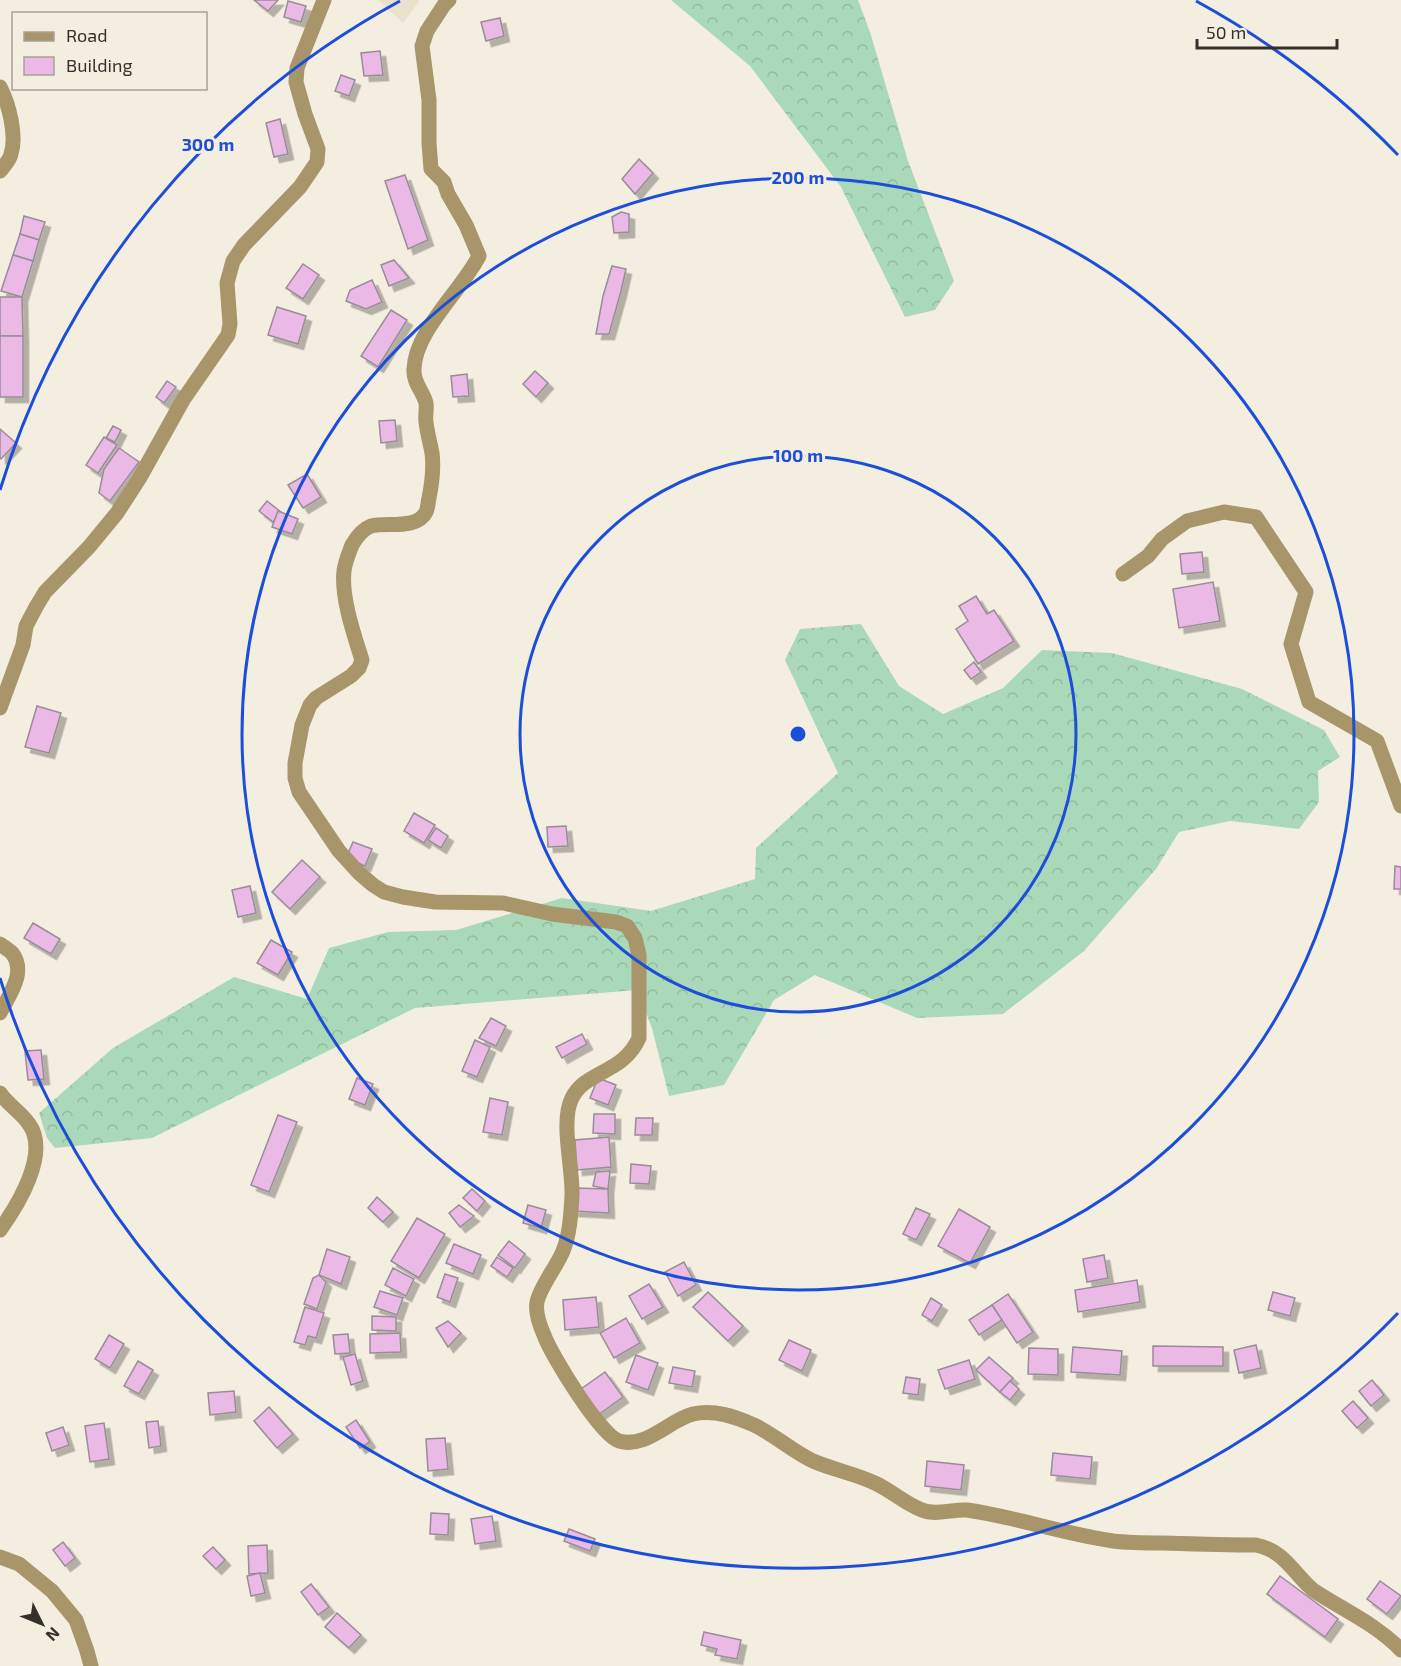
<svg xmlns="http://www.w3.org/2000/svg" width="1401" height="1666" font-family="'Exo 2',sans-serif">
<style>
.built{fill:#eae1cd}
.forest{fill:url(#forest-crowns)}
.building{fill:#eab9e5;stroke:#988d97;stroke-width:1.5;filter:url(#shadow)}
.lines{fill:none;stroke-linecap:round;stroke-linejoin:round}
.street{stroke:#a8956a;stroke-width:15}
.ring{fill:none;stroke:#1d4ed8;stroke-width:3}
.centre{fill:#1d4ed8;stroke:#f4eee1;stroke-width:3}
.ring-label{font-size:18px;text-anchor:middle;font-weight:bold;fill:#1d4ed8;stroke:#f4eee1;stroke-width:6;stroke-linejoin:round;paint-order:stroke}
</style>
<defs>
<pattern id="forest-crowns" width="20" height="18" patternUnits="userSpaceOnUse" patternTransform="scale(1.5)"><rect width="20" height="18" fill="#aad9b9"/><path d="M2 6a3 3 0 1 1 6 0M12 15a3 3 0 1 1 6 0" fill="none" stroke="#93bb9f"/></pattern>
<filter id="shadow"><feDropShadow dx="5.5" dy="5.5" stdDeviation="0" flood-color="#0004"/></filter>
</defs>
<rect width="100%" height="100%" fill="#f4eee1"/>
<polygon class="built" points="378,0 420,0 403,23"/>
<g class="forest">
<polygon points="671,0 858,0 870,32 908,161 954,281 935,310 905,317 841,187 750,66"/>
<polygon points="861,624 899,686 943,714 1003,688 1042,650 1112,653 1242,689 1324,730 1340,757 1318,771 1319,802 1299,829 1230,821 1179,832 1156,869 1084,951 1003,1014 917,1018 815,975 774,1000 724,1085 669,1096 652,1028 637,990 415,1008 152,1138 55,1148 47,1138 39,1113 113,1048 234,977 307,999 329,948 388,932 456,930 562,898 651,911 755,879 756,848 838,773 785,660 800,629"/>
</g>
<g class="building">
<polygon points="254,0 278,0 268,11"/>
<polygon points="288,1 306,6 301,22 284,17"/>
<polygon points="500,18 504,36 486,41 481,22"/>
<polygon points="380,51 383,75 364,76 361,53"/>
<polygon points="341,75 355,80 349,96 335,91"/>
<polygon points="280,119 288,154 274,157 266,123"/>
<polygon points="639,159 653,173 635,194 622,179"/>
<polygon points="405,175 428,240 408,249 385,181"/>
<polygon points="621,212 629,214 629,232 614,233 612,217"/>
<polygon points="24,216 45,222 39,240 20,234"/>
<polygon points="20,234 39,240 33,261 13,255"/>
<polygon points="13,255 33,261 22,297 1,291"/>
<polygon points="394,260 409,278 389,286 381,265"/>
<polygon points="303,264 319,275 303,299 286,288"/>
<polygon points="612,266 626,269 621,291 609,334 596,334 603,296"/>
<polygon points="372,280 382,302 366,309 346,301 350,290"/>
<polygon points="0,297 22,297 23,336 0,336"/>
<polygon points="277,307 306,316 298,344 268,335"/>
<polygon points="391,310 407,320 378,367 361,356"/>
<rect x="0" y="336" width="23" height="61"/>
<polygon points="535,371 548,383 536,397 523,384"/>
<polygon points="467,374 469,396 453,397 451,376"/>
<polygon points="167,381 176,387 164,403 156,397"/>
<polygon points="395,420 397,441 381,443 379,421"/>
<polygon points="113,426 121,430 115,442 106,438"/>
<polygon points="0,429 16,443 1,459 0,458"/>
<polygon points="104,437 117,445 98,473 86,465"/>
<polygon points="119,448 139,462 110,501 99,493 104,469"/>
<polygon points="307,474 321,497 303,508 288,485"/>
<polygon points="267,501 281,512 273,522 259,511"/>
<polygon points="278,511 298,519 292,534 272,527"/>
<polygon points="1202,552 1204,572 1182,574 1180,554"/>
<polygon points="1213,582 1220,621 1179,628 1173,589"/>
<polygon points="976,596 987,614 994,610 1014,641 978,664 956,629 968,621 959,606"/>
<polygon points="974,662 981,672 971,679 964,670"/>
<polygon points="37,706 61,713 49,753 25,747"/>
<polygon points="414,813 435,825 424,843 404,831"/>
<polygon points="566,826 568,846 548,847 547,827"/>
<polygon points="436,828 448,836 441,848 428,840"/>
<polygon points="353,842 372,849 365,866 346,858"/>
<polygon points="302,860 320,877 290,909 272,892"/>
<polygon points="1395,866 1401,867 1401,889 1394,889"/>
<polygon points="250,886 256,913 238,917 232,890"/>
<polygon points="33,923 60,939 51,954 24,938"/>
<polygon points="271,940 292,952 278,975 257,963"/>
<polygon points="491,1018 506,1026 496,1046 479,1038"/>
<polygon points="582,1034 587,1044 562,1058 556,1047"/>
<polygon points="475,1040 490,1047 477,1077 462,1071"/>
<polygon points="41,1050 44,1079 28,1080 25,1051"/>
<polygon points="357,1078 373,1084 365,1105 349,1099"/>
<polygon points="598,1078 616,1085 608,1105 590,1098"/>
<polygon points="490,1098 508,1102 502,1135 483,1132"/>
<polygon points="594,1114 615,1114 615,1134 593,1133"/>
<polygon points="278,1115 297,1122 269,1192 251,1185"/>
<polygon points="636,1118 653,1118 652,1135 635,1135"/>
<polygon points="609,1137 611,1167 577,1170 575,1140"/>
<polygon points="631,1164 651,1166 649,1184 630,1183"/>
<polygon points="610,1171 608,1189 593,1186 596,1172"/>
<polygon points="575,1188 608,1189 609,1213 573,1211"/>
<polygon points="472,1189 485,1201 477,1211 463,1198"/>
<polygon points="377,1197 393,1212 383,1222 368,1208"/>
<polygon points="459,1205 474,1216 460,1227 449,1213"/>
<polygon points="528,1205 546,1210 541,1228 523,1223"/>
<polygon points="916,1208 930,1214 916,1240 903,1234"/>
<polygon points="959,1209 990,1227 970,1263 938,1246"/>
<polygon points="417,1218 445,1234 419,1278 391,1261"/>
<polygon points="509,1241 525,1254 515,1268 498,1255"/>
<polygon points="454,1244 481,1255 473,1274 446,1263"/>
<polygon points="327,1249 350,1257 341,1284 319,1275"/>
<polygon points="1104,1255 1108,1278 1087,1282 1083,1259"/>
<polygon points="497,1257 513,1268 507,1277 491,1266"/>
<polygon points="684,1262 696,1285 678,1296 665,1272"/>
<polygon points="393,1268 414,1279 406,1296 385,1285"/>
<polygon points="445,1274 458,1278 450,1302 437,1297"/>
<polygon points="319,1275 326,1282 317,1309 304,1304 313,1278"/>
<polygon points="1137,1280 1140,1302 1078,1312 1075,1290"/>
<polygon points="649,1284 663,1307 642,1319 629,1296"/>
<polygon points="380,1291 403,1298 397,1315 374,1307"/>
<polygon points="708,1292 743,1326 728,1341 693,1307"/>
<polygon points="1273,1292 1295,1298 1290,1316 1268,1310"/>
<polygon points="1008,1294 1033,1332 1017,1343 992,1305"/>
<polygon points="596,1297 599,1327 565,1330 563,1300"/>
<polygon points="931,1298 942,1305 932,1321 922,1315"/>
<polygon points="992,1305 1002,1320 979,1335 969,1320"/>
<polygon points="305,1307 324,1313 316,1338 308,1336 305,1345 294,1342"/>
<polygon points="372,1316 396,1317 396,1331 372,1330"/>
<polygon points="626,1318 640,1343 614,1358 600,1333"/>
<polygon points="448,1321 461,1333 448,1347 436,1328"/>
<polygon points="400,1333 401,1352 370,1353 370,1334"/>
<polygon points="348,1334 350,1353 335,1354 333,1335"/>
<polygon points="109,1335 124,1344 110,1368 95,1359"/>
<polygon points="789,1340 811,1350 802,1371 779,1360"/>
<polygon points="1256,1345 1261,1368 1239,1373 1234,1350"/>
<polygon points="1153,1346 1223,1347 1223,1366 1153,1366"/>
<polygon points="1073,1347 1122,1351 1120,1375 1071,1372"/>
<polygon points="1029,1348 1058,1349 1058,1375 1028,1374"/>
<polygon points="355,1354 363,1381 351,1385 343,1357"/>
<polygon points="636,1355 658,1363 648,1390 626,1382"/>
<polygon points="989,1357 1013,1378 1000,1392 976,1370"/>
<polygon points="969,1360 975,1379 945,1389 938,1370"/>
<polygon points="138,1361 153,1370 139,1394 124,1386"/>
<polygon points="673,1367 695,1371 692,1387 669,1383"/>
<polygon points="605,1372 623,1397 598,1415 581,1389"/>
<polygon points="906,1377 920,1379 918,1395 903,1393"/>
<polygon points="1372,1380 1384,1395 1371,1406 1359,1391"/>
<polygon points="1010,1381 1019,1389 1010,1400 1000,1392"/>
<polygon points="234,1391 236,1412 210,1415 208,1393"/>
<polygon points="1353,1401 1368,1418 1357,1428 1342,1411"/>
<polygon points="269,1407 293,1434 277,1448 254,1421"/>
<polygon points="356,1420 370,1442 360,1448 346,1427"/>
<polygon points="158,1421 161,1446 149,1448 146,1422"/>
<polygon points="104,1423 109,1459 90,1462 85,1426"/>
<polygon points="63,1427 69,1445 52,1451 46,1433"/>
<polygon points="445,1438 448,1469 428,1471 426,1439"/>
<polygon points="1053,1453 1092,1457 1090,1479 1051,1475"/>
<polygon points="927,1461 964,1465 961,1490 925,1486"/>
<polygon points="431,1513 449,1514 448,1535 430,1534"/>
<polygon points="492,1516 496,1541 475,1544 471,1519"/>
<polygon points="569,1529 595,1539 590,1551 564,1541"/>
<polygon points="63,1542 75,1558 65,1566 53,1550"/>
<polygon points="267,1545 268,1573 249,1574 248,1546"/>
<polygon points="213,1547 225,1560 216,1569 203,1556"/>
<polygon points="260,1573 265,1593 251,1596 247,1576"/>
<polygon points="1280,1576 1338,1619 1325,1637 1267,1594"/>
<polygon points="1380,1581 1401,1596 1387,1614 1367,1599"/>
<polygon points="311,1584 329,1607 318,1615 301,1592"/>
<polygon points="337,1613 361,1635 349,1648 325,1627"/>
<polygon points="704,1632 741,1640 737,1659 715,1655 717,1649 701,1645"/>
</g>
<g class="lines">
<g class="street">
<path d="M449 0 444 5 427 31 422 46 429 100V143L431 169 444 182 448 194 466 225 479 256C461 291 415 331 414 369 413 383 423 391 426 403 427 409 425 416 426 422 427 432 430 442 432 453 434 468 432 483 429 498 428 502 428 508 426 512 417 530 387 522 371 526 363 529 356 538 352 545 349 553 345 562 344 571 341 597 354 635 362 660L359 668 351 676 316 698 310 705 302 725 295 763V778L299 792 339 851 359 873 373 885 384 892 403 897 435 902 503 903 552 914 616 922 627 926 635 938 639 955V1038C623 1074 586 1070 572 1098 560 1121 573 1168 572 1195 571 1213 570 1234 563 1251 557 1266 540 1287 537 1302 535 1313 540 1326 544 1335 551 1355 601 1436 619 1441 646 1449 669 1420 693 1414 714 1409 736 1417 754 1425 775 1435 792 1451 813 1461 834 1470 857 1474 877 1484 893 1492 906 1504 922 1510 936 1516 952 1509 967 1510 1016 1517 1064 1534 1113 1541 1130 1543 1147 1543 1164 1543 1195 1544 1226 1545 1256 1545 1285 1551 1293 1573 1313 1590 1343 1610 1376 1624 1401 1650"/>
<path d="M0 87C9 104 17 136 11 154 10 160 4 166 0 171"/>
<polyline points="1123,574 1148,556 1162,539 1187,521 1224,512 1256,517 1306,592 1291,644 1309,702 1377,741 1401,806"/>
<polyline points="0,708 23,645 26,626 36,607 45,592 89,547 117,513 139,479 183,400 228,335 230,324 227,283 233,261 244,245 300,187 317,162 318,149 305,114 296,82 297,68 324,0"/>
<path d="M0 944C4 947 9 950 12 953 27 972 9 995 0 1013"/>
<path d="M0 1093C8 1105 21 1112 29 1124 50 1153 18 1205 0 1230"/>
<polyline points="0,1557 19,1564 52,1591 76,1620 87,1651 91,1666"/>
</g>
</g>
<g class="ring">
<circle cx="798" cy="734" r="278"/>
<circle cx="798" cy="734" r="556"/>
<path d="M1398 1313A834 834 0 0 1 0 978M0 490A834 834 0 0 1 400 1M1196 1A834 834 0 0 1 1398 155"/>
</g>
<circle cx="798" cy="734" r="9" class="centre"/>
<g class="ring-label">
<text x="208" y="151">300 m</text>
<text x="798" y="184">200 m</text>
<text x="798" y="462">100 m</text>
</g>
<rect x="12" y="12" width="195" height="78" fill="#f4eee1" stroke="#a7a299" stroke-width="1.5"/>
<rect x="24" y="32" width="30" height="9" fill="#a8956a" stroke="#a7a299" stroke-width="1.5"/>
<text x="66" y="42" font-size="18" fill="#34312c">Road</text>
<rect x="24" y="57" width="30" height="18" fill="#eab9e5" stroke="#a7a299" stroke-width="1.5"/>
<text x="66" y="72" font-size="18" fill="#34312c">Building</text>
<g transform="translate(42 1624) rotate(133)" stroke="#f4eee1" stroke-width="4.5" paint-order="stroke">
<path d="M0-4.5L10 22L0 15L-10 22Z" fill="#34312c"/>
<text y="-9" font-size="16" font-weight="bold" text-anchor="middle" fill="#34312c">N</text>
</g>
<path d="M1197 39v9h140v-9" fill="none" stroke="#34312c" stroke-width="3"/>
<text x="1206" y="39" font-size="18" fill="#34312c" stroke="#f4eee1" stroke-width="4.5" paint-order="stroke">50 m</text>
</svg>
